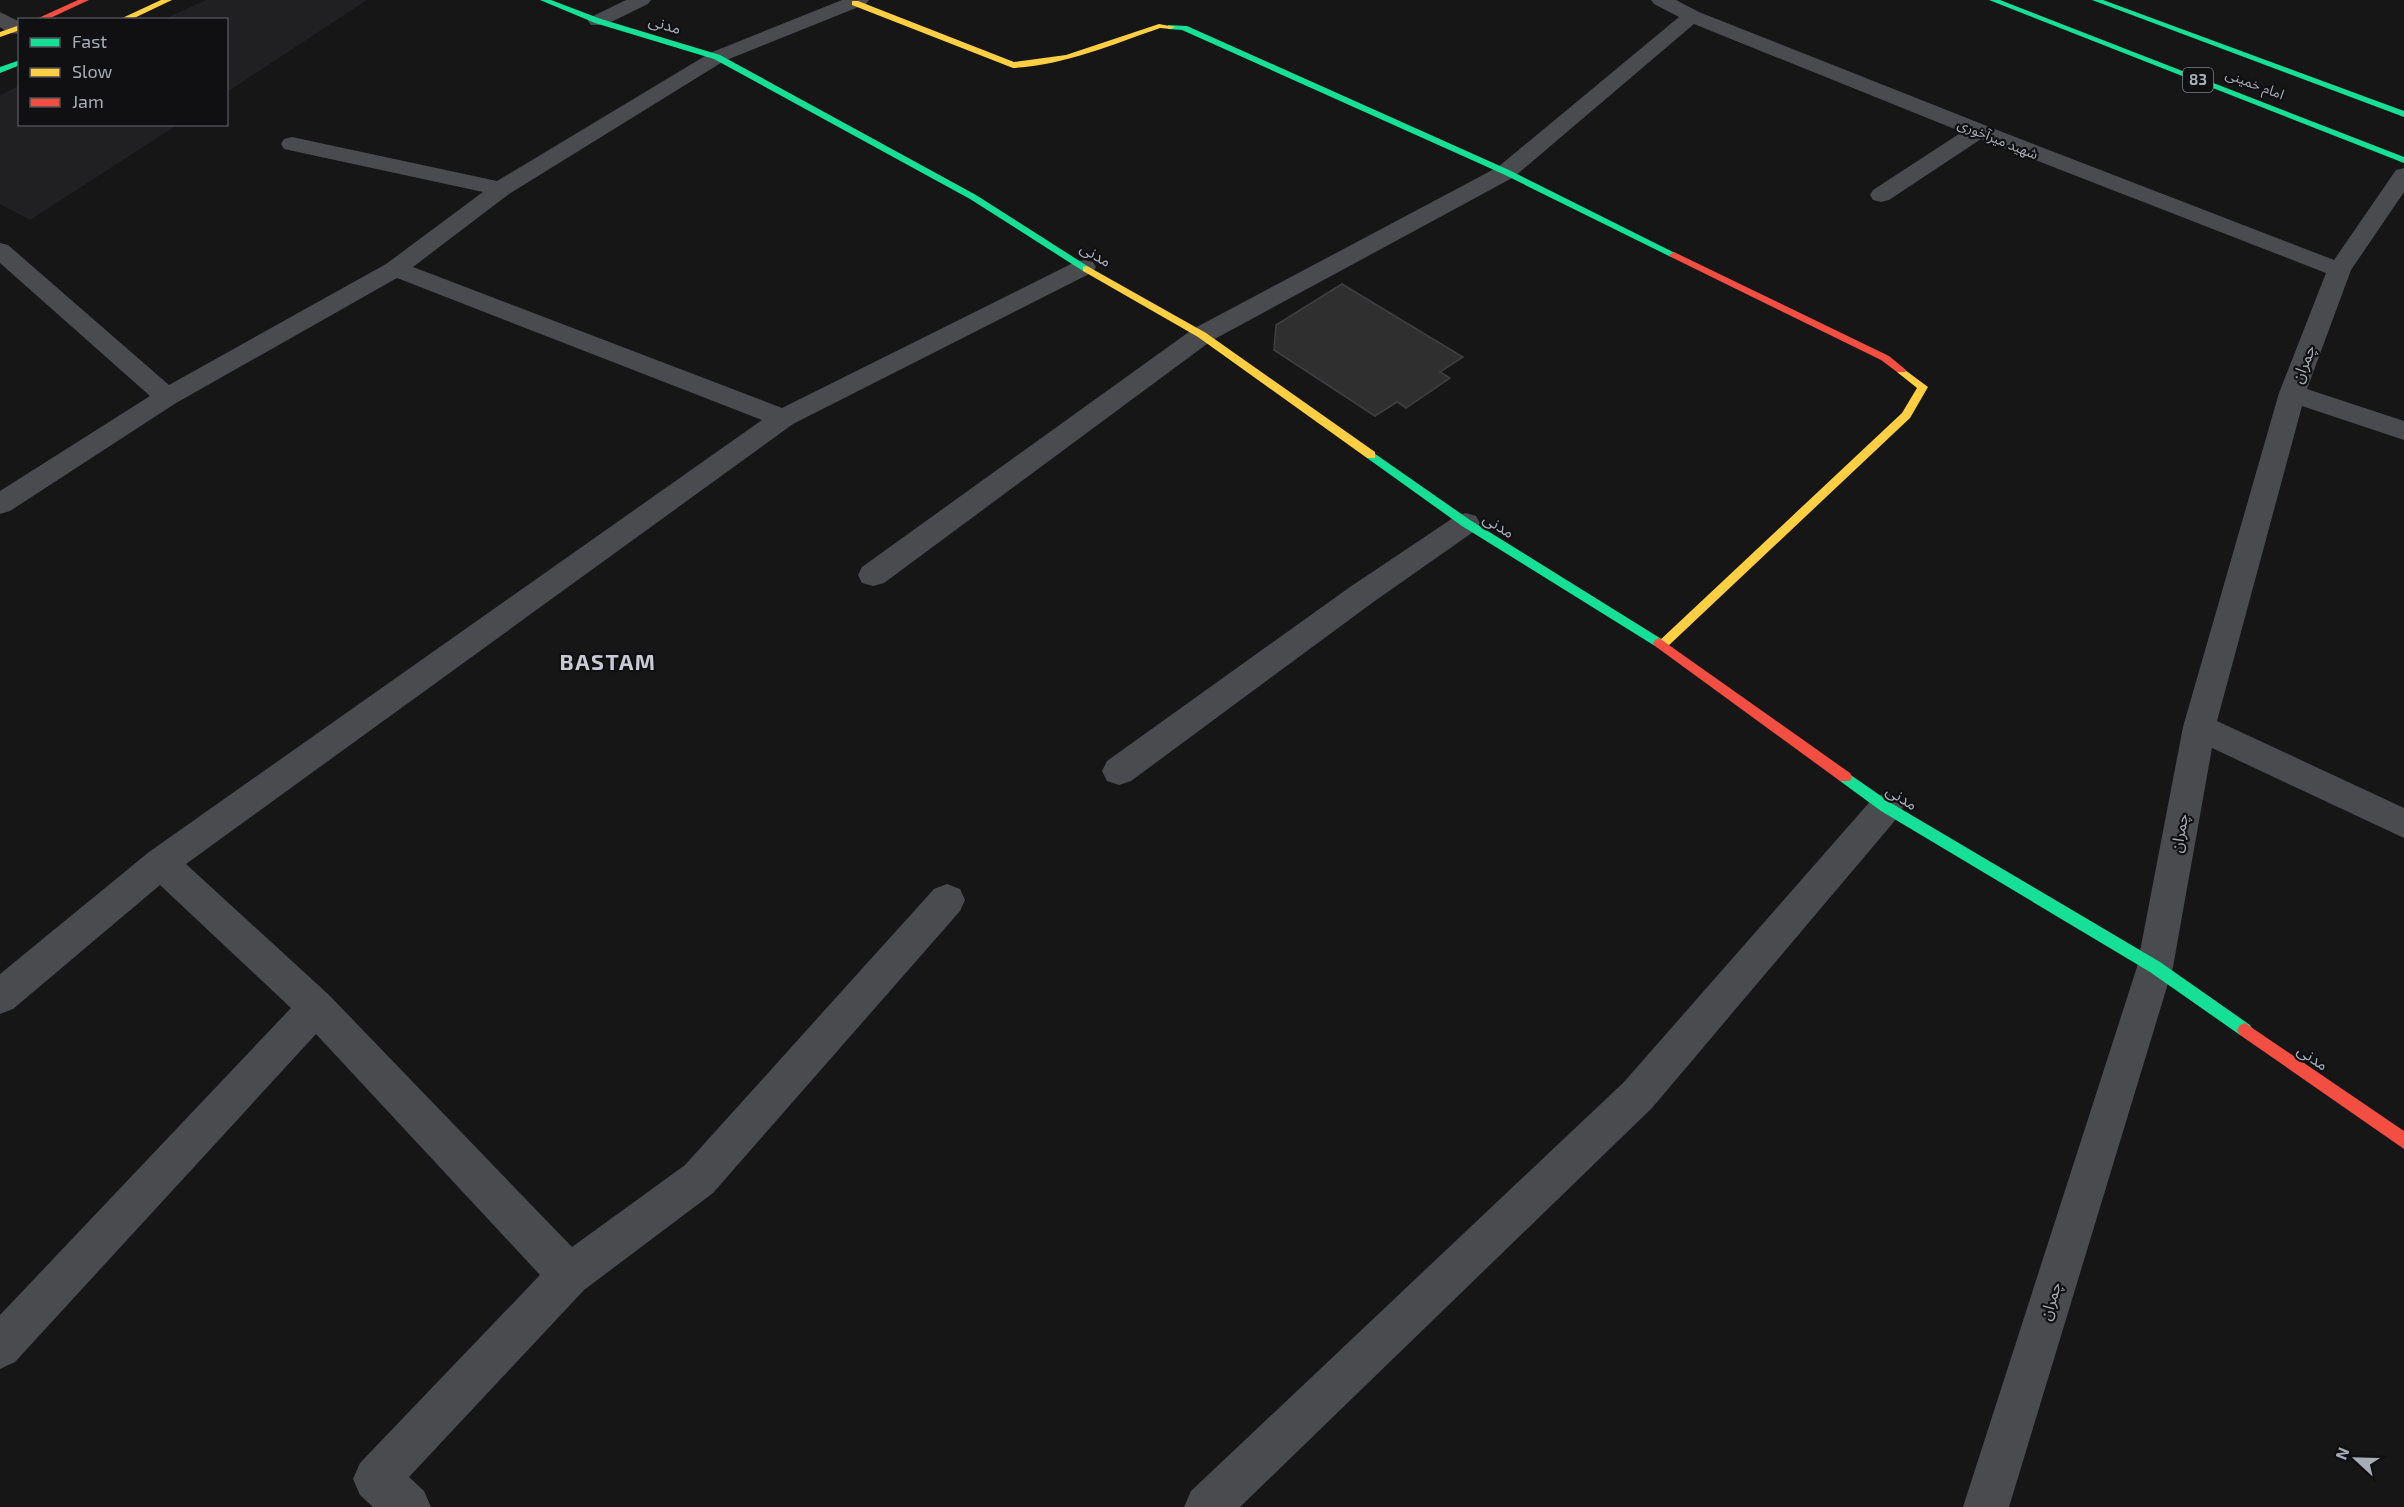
<svg xmlns="http://www.w3.org/2000/svg" width="2404" height="1507" font-family="'Exo 2','Noto Sans Arabic',sans-serif">
<style>
.built{fill:#202022}
.building{fill:#2f2f30;stroke:#3e3f42;stroke-width:1.5}
.lines{fill:none;stroke-linecap:round;stroke-linejoin:round}
.street{fill:#4a4b4f;fill-rule:evenodd}
.fast{fill:#16e098;fill-rule:evenodd}
.slow{fill:#ffcf43;fill-rule:evenodd}
.jam{fill:#f24e42;fill-rule:evenodd}
.labels{text-anchor:middle;stroke-width:4.5;stroke-linejoin:round;paint-order:stroke}
.far-street-label{font-size:14px;fill:#a7adb7;stroke:#101012}
.shield{fill:#101012;stroke:#7a7e86;stroke-width:1.5}
.shield-label{font-size:15px;font-weight:bold;fill:#a7adb7}
.street-label{font-size:16px;fill:#a7adb7;stroke:#101012}
.district-label{font-size:22px;font-weight:bold;letter-spacing:1.5px;fill:#c8cbd3;stroke:#101012}
</style>
<rect width="100%" height="100%" fill="#161616"/>
<g class="built">
<polygon points="206,0 367,0 227,92 226,20 164,19"/>
<polygon points="19,86 20,124 177,125 30,220 0,204 0,95"/>
</g>
<polygon class="building" points="1342,284 1463,357 1440,372 1450,378 1406,408 1397,402 1375,416 1274,350 1276,325"/>
<g class="lines">
<g class="street">
<polygon points="626,0 651,0 648,4 605,25 591,25 588,21 591,17"/>
<polygon points="842,0 869,0 866,4 724,61 509,194 413,267 782,408 1075,262 1084,260 1093,262 1096,267 1093,272 793,424 186,864 329,995 572,1247 685,1165 934,889 947,884 960,889 965,900 960,911 713,1193 584,1290 409,1477 424,1491 431,1507 373,1507 360,1495 353,1479 360,1463 540,1275 316,1034 15,1362 0,1369 0,1315 291,1008 160,885 13,1009 0,1014 0,974 149,852 762,420 397,278 176,403 10,511 0,514 0,491 150,396 0,263 0,243 8,245 169,385 386,264 483,192 284,149 281,144 284,139 292,137 497,181 710,53"/>
<polygon points="1651,0 1676,0 1699,12 1987,126 2334,260 2396,170 2404,168 2404,192 2351,270 2307,389 2404,421 2404,440 2302,406 2217,721 2404,808 2404,838 2212,748 2173,967 2009,1507 1963,1507 2137,967 2183,727 2279,393 2326,273 1981,139 1889,200 1881,202 1873,200 1870,195 1873,190 1962,132 1694,24 1514,177 1211,341 884,583 873,586 862,583 858,575 862,567 1193,329 1498,167 1679,17 1654,4"/>
<polygon points="0,12 20,22 20,34 9,33 0,27"/>
<polygon points="1466,513 1476,516 1480,523 1476,530 1372,603 1131,781 1119,785 1107,781 1102,771 1107,761 1350,587 1456,516"/>
<polygon points="1886,793 1898,797 1903,807 1898,817 1652,1108 1240,1507 1184,1507 1191,1491 1624,1082 1874,797"/>
</g>
<g class="fast">
<polygon points="540,0 551,0 601,19 720,55 976,195 1092,269 1087,272 1083,271 970,199 714,59 595,23"/>
<polygon points="1989,0 2000,0 2404,157 2404,163"/>
<polygon points="2092,0 2103,0 2404,111 2404,117"/>
<polygon points="1168,25 1187,26 1509,170 1679,255 1671,257 1503,174 1182,30 1168,29"/>
<polygon points="20,60 20,65 0,73 0,67"/>
<polygon points="1371,451 1470,520 1663,640 1665,643 1663,646 1655,646 1462,526 1367,458 1367,452"/>
<polygon points="1845,771 1891,803 2160,962 2250,1025 2253,1030 2250,1035 2245,1037 2240,1035 2150,972 1881,811 1840,781 1838,777 1840,773"/>
</g>
<g class="slow">
<polygon points="161,0 172,0 130,20 118,20"/>
<path d="M852 1H858L1014 62 1066 55 1159 24 1175 27 1171 29 1160 28C1111 45 1065 65 1013 68L852 5Z"/>
<polygon points="20,25 20,30 0,37 0,32"/>
<polygon points="1087,266 1206,333 1375,452 1375,458 1367,458 1198,337 1083,271 1083,267"/>
<polygon points="1901,367 1928,387 1910,418 1666,648 1658,648 1656,645 1658,642 1902,413 1917,388 1897,372 1897,368"/>
</g>
<g class="jam">
<polygon points="78,0 89,0 46,20 34,20"/>
<polygon points="1674,252 1889,356 1906,370 1905,372 1897,372 1881,360 1671,257 1669,255"/>
<polygon points="1659,638 1850,773 1852,777 1850,781 1840,781 1655,646 1653,643 1655,640"/>
<polygon points="2245,1023 2404,1131 2404,1149 2240,1035 2237,1030 2240,1025"/>
</g>
</g>
<g class="labels">
<g class="far-street-label">
<text transform="translate(2255 84) rotate(21)" y="5">امام خمینی</text>
<text transform="translate(1998 139) rotate(22)" y="5">شهید میرآخوری</text>
</g>
<rect class="shield" x="2183" y="68" width="30" height="24" rx="4.5"/>
<g class="shield-label">
<text x="2198" y="85">83</text>
</g>
<g class="street-label">
<text transform="translate(665 24) rotate(17)" y="6">مدنی</text>
<text transform="translate(1096 254) rotate(31)" y="6">مدنی</text>
<text transform="translate(2303 364) rotate(-69)" y="6">چمران</text>
<text transform="translate(1499 525) rotate(32)" y="6">مدنی</text>
<text transform="translate(1902 797) rotate(32)" y="6">مدنی</text>
<text transform="translate(2179 833) rotate(-80)" y="6">چمران</text>
<text transform="translate(2313 1057) rotate(35)" y="6">مدنی</text>
<text transform="translate(2050 1301) rotate(-73)" y="6">چمران</text>
</g>
<g class="district-label">
<text x="608" y="670">BASTAM</text>
</g>
</g>
<rect x="18" y="18" width="210" height="108" fill="#101012" stroke="#4c4f54" stroke-width="1.5"/>
<rect x="30" y="38" width="30" height="9" fill="#16e098" stroke="#4c4f54" stroke-width="1.5"/>
<text x="72" y="48" font-size="18" fill="#a7adb7">Fast</text>
<rect x="30" y="68" width="30" height="9" fill="#ffcf43" stroke="#4c4f54" stroke-width="1.5"/>
<text x="72" y="78" font-size="18" fill="#a7adb7">Slow</text>
<rect x="30" y="98" width="30" height="9" fill="#f24e42" stroke="#4c4f54" stroke-width="1.5"/>
<text x="72" y="108" font-size="18" fill="#a7adb7">Jam</text>
<g transform="translate(2356 1459) rotate(292)" stroke="#101012" stroke-width="4.5" paint-order="stroke">
<path d="M0-4.5L10 22L0 15L-10 22Z" fill="#a7adb7"/>
<text y="-9" font-size="16" font-weight="bold" text-anchor="middle" fill="#a7adb7">N</text>
</g>
</svg>
